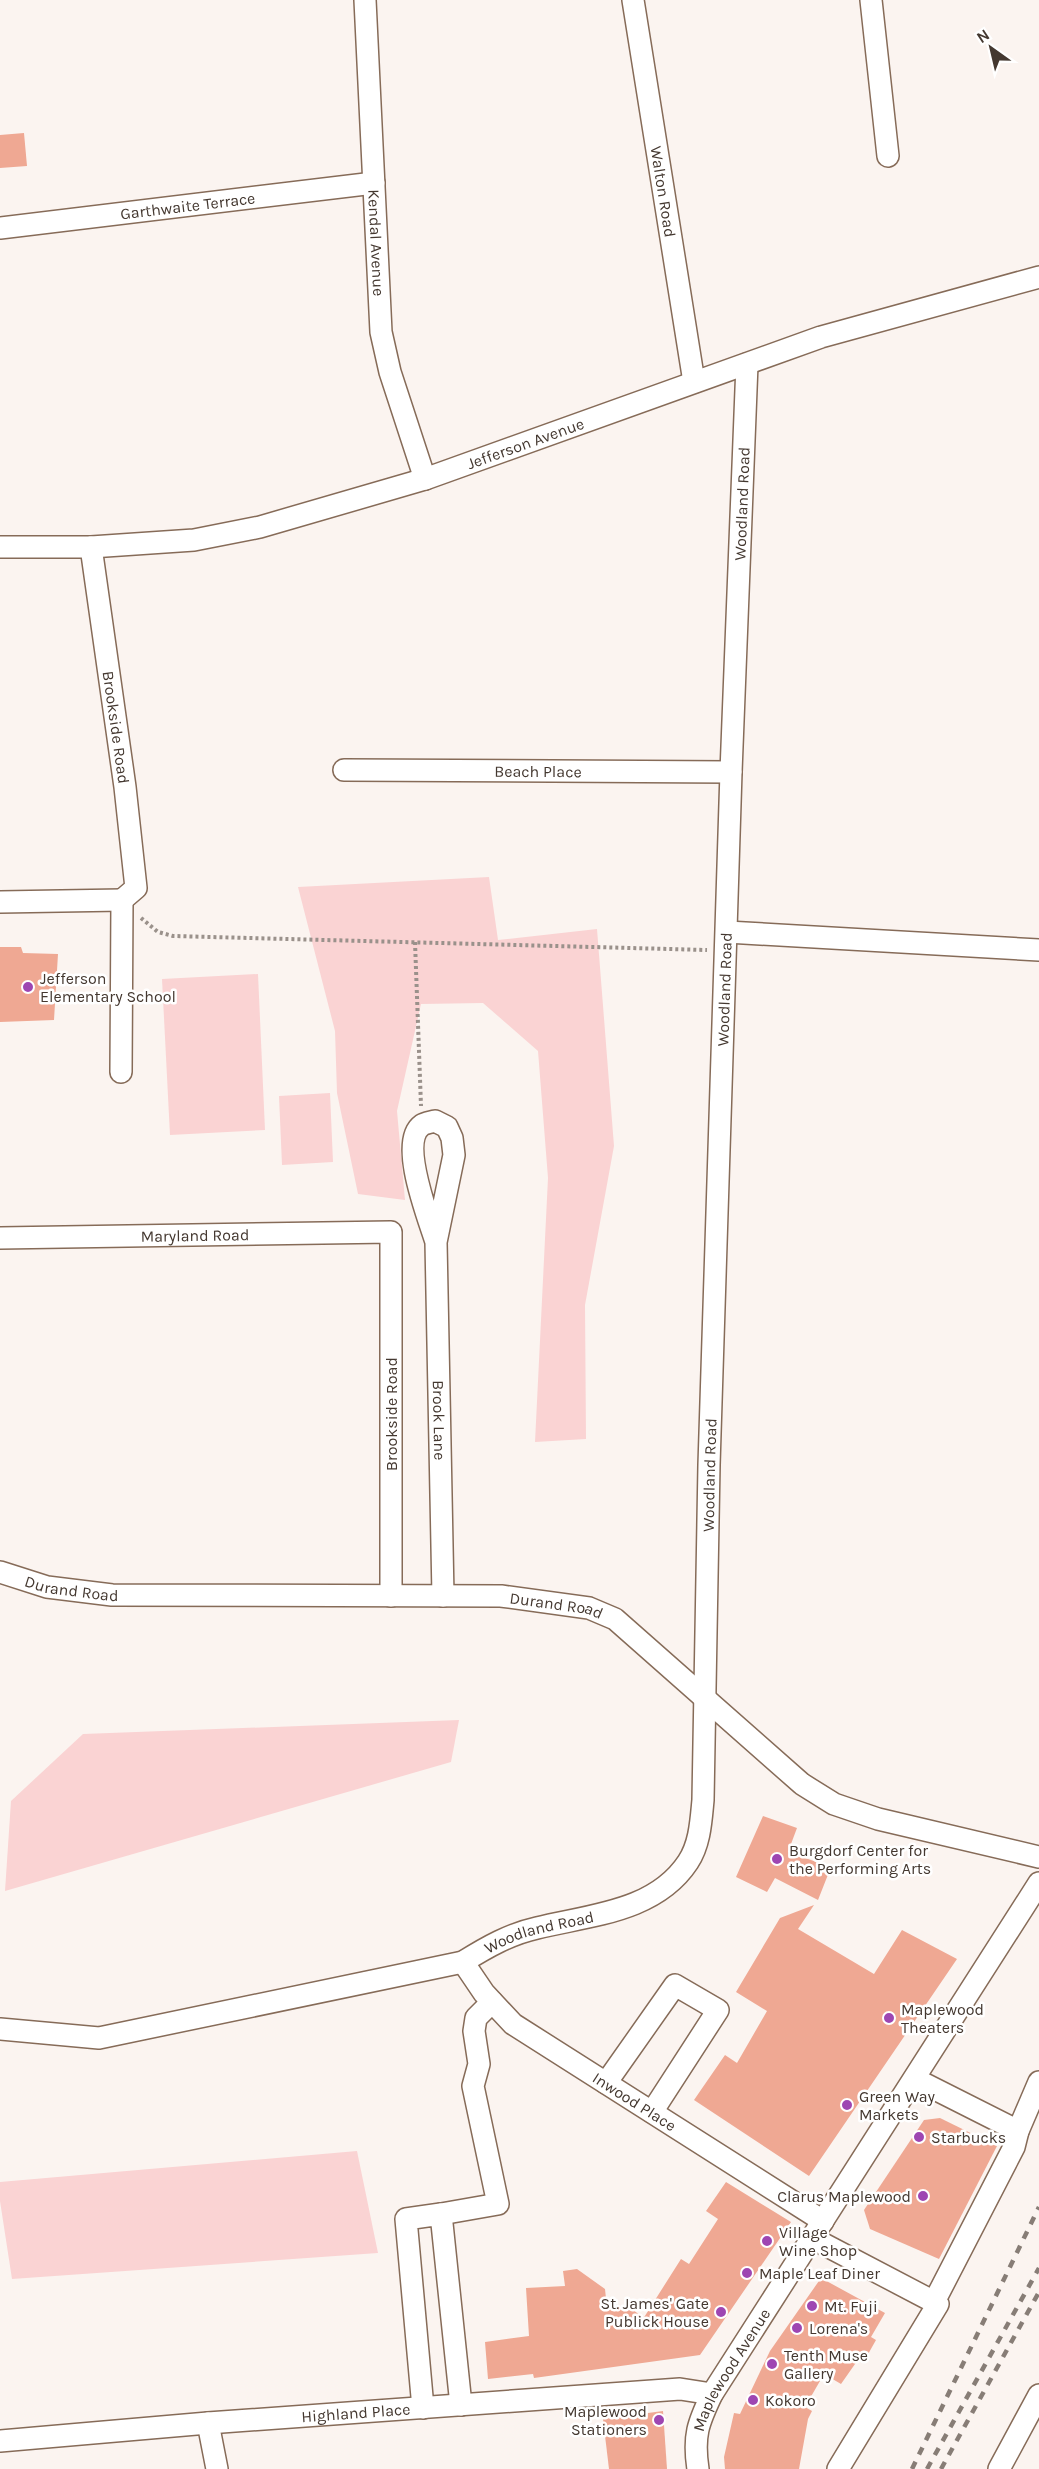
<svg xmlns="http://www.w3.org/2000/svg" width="1039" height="2469" font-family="Karla,sans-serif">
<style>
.green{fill:#fad3d3}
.building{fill:#efa893}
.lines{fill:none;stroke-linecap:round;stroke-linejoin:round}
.minor-casing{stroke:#866b58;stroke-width:24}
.path{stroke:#9a918b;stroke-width:4;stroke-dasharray:3 3;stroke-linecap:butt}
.minor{stroke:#fff;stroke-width:21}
.rail{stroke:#877d76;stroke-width:4.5;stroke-dasharray:8 8;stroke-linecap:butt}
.poi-dot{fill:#9e46b2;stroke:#fff;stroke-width:2}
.labels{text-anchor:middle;stroke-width:5;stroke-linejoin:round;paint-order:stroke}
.street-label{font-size:16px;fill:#443830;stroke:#fff}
.poi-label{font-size:16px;fill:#443830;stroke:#fff;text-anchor:start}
</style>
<rect width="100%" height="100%" fill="#fbf4f0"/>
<g class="green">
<polygon points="489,877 498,940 597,929 614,1146 585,1305 586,1439 535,1442 548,1178 538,1051 483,1003 421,1004 397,1111 405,1200 358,1194 337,1093 335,1031 298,887"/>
<polygon points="258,974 265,1130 170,1135 162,979"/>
<polygon points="330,1093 333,1162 282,1165 279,1096"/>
<polygon points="459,1720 451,1762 5,1891 11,1801 83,1734"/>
<polygon points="357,2151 378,2253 12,2279 0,2201 0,2182"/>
</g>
<g class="building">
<polygon points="24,133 27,166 0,168 0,135"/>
<polygon points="0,947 21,947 23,953 58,954 54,1020 0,1022"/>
<polygon points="763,1816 797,1828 788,1852 831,1867 818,1900 775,1878 767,1892 736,1877"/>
<polygon points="814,1905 798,1929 874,1974 902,1930 957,1959 809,2176 694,2100 725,2055 737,2063 767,2011 736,1992 780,1918"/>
<polygon points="940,2118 997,2146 939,2259 870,2229 864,2210 924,2120"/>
<polygon points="726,2182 791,2222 700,2355 534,2378 533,2374 488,2379 485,2342 529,2336 526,2288 565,2286 563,2271 577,2269 605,2289 607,2308 630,2306 643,2319 681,2259 689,2264 718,2219 706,2211"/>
<polygon points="821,2278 885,2313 871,2337 876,2340 867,2356 862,2354 841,2384 824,2374 805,2407 812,2411 808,2419 799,2469 725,2469 724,2457 734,2413 740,2414 770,2351"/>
<polygon points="663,2411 667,2469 609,2469 603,2419"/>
</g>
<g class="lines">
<defs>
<g id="minor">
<path id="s1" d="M365 0 381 332 390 372 425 479"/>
<path id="s2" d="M633 0 694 382"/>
<polyline points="871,0 888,156"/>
<path id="s3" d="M0 228 374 183"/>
<path id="s4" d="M0 547H91L194 540 260 527 425 479 821 337 1039 277"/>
<path id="s5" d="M91 547 125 787 136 888 122 900"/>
<path id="s6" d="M344 770 731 772"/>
<polyline points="0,902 122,900"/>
<polyline points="727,932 1039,950"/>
<polyline points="121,1072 122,900"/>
<path id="s7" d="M0 1238 391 1232V1596"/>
<path id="s8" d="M436 1242C429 1219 398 1142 422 1125 425 1123 432 1122 435 1121L447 1127 452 1138 454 1155 436 1242 443 1596"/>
<path id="s9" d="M0 1572 47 1587 112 1595 501 1596 589 1608 615 1619 802 1784 834 1804 878 1819 1039 1857"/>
<path id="s10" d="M463 1962 484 1993 513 2024 823 2221"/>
<path id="s11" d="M0 2029 99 2038 463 1962C487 1947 510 1934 537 1928 590 1915 655 1912 688 1862 700 1844 701 1821 703 1800L709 1465 731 772 747 364"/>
<polyline points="915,2079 1018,2131"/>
<polyline points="606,2083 675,1985 718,2010 652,2112"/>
<polyline points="441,2214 498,2204 473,2086 479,2064 474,2031 476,2018 492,2002"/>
<polyline points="812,2238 938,2304 838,2469"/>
<polyline points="934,2302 1014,2147 1018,2131 1039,2082"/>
<polyline points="423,2408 406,2219 441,2214 461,2405"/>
<polyline points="208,2423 217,2469"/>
<path id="s12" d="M0 2441 208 2423 680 2389 712 2394"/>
<path id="s13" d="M698 2469C693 2436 698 2423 712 2394L1039 1883"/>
<polyline points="999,2469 1039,2395"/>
</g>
</defs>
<use href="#minor" class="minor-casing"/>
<g class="path">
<polyline points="141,918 158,932 173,936 707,950"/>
<polyline points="415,942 421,1106"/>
</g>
<use href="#minor" class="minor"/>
<g class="rail">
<polyline points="912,2469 1039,2207"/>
<polyline points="927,2469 1039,2268"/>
<polyline points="941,2469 1039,2292"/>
</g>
</g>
<g class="poi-dot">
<circle cx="28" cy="987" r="6"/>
<circle cx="777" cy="1859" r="6"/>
<circle cx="889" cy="2018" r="6"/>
<circle cx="847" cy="2105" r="6"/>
<circle cx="919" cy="2137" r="6"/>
<circle cx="923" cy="2196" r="6"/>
<circle cx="767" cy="2241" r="6"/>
<circle cx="747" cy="2273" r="6"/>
<circle cx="812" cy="2306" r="6"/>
<circle cx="721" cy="2312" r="6"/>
<circle cx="797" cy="2328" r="6"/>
<circle cx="772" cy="2364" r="6"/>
<circle cx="753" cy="2400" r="6"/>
<circle cx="659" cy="2420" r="6"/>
</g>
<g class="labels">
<g class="street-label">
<text dy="6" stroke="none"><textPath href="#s2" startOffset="194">Walton Road</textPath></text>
<text dy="6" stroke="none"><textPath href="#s3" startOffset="189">Garthwaite Terrace</textPath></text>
<text dy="6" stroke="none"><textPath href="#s1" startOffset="243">Kendal Avenue</textPath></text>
<text dy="6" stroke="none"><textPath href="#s4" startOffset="540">Jefferson Avenue</textPath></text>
<text dy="6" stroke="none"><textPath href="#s11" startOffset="2084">Woodland Road</textPath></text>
<text dy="6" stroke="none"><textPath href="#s5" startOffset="182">Brookside Road</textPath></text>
<text dy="6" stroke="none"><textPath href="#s6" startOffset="194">Beach Place</textPath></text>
<text dy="6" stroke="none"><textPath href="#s11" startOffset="1598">Woodland Road</textPath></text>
<text dy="6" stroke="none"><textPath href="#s7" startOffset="195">Maryland Road</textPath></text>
<text transform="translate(391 1414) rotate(-90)" y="6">Brookside Road</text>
<text dy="6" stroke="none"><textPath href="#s8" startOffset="446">Brook Lane</textPath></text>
<text dy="6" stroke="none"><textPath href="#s11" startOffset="1112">Woodland Road</textPath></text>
<text dy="6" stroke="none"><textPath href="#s9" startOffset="74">Durand Road</textPath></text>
<text dy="6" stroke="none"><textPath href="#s9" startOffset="560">Durand Road</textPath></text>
<text dy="6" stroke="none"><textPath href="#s11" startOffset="554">Woodland Road</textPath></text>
<text dy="6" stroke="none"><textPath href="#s10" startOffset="224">Inwood Place</textPath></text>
<text dy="6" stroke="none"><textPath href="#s13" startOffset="108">Maplewood Avenue</textPath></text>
<text dy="6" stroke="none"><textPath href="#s12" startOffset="357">Highland Place</textPath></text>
</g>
<g class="poi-label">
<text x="40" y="984">Jefferson<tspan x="40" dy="18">Elementary School</tspan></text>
<text x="789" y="1856">Burgdorf Center for<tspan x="789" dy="18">the Performing Arts</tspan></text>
<text x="901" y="2015">Maplewood<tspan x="901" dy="18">Theaters</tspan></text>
<text x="859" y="2102">Green Way<tspan x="859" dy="18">Markets</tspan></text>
<text x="931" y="2143">Starbucks</text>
<text x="911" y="2202" text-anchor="end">Clarus Maplewood</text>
<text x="779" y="2238">Village<tspan x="779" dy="18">Wine Shop</tspan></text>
<text x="759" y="2279">Maple Leaf Diner</text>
<text x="709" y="2309" text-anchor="end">St. James' Gate<tspan x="709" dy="18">Publick House</tspan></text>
<text x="824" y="2312">Mt. Fuji</text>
<text x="809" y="2334">Lorena's</text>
<text x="784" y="2361">Tenth Muse<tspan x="784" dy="18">Gallery</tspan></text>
<text x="765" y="2406">Kokoro</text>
<text x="647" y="2417" text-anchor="end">Maplewood<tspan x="647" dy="18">Stationers</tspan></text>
</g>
</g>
<g transform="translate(991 48) rotate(326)" stroke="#ffffff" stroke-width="4.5" paint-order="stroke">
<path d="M0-4.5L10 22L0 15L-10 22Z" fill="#443830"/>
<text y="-9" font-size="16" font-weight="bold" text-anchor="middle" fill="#443830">N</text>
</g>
</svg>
